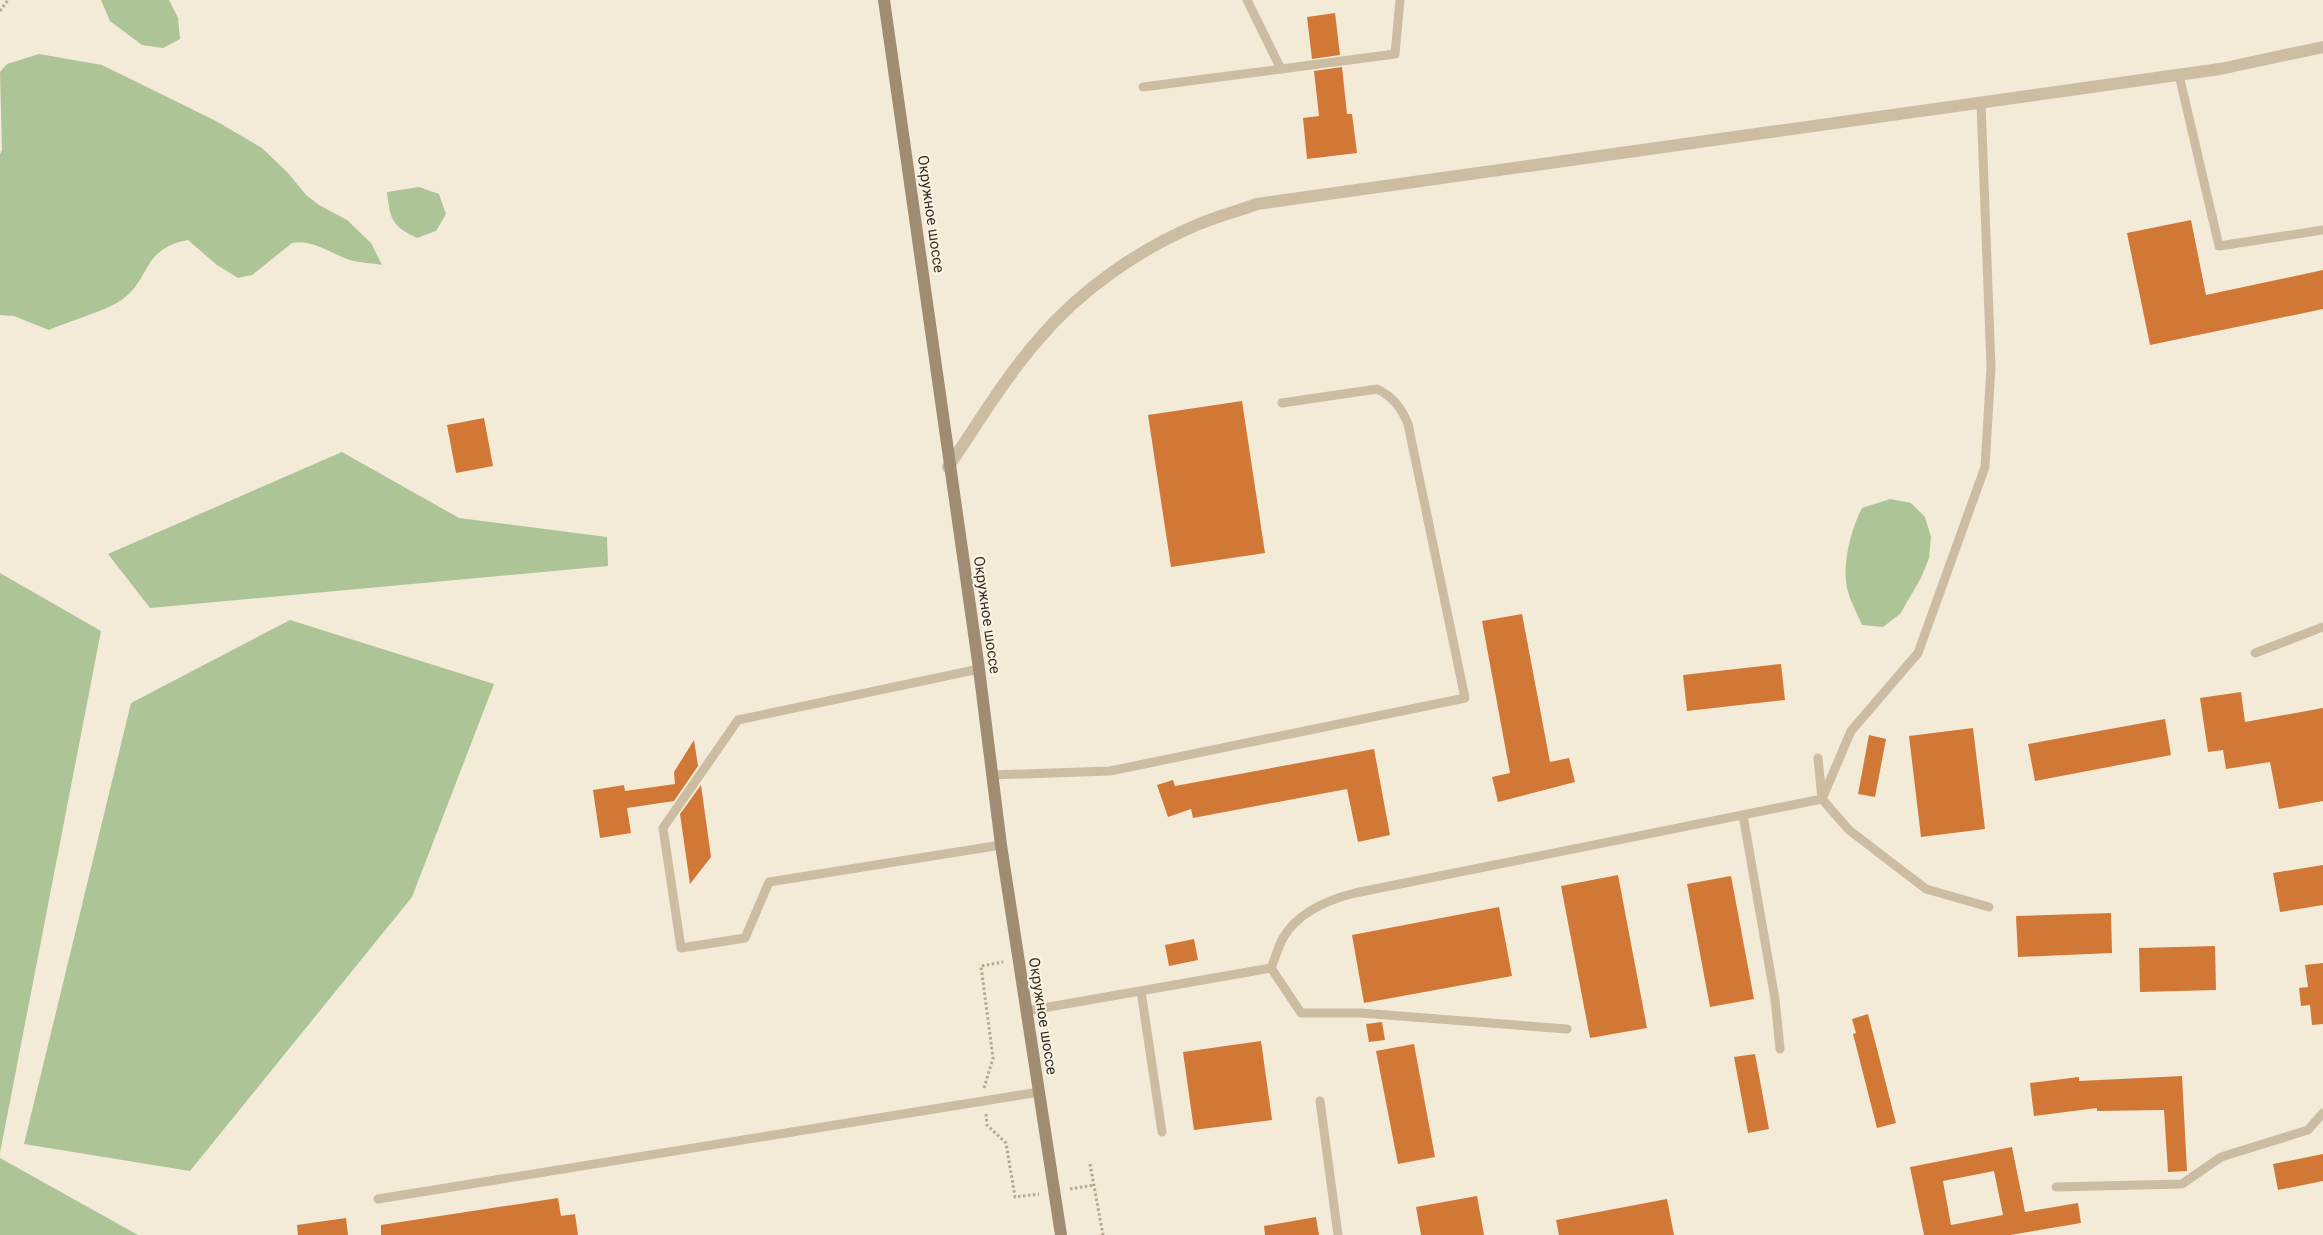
<svg xmlns="http://www.w3.org/2000/svg" width="2323" height="1235" font-family="Roboto,sans-serif">
<style>
.green{fill:#acc496}
.building{fill:#d27836;fill-rule:evenodd}
.lines{fill:none;stroke-linecap:round;stroke-linejoin:round}
.path{stroke:#b8a78c;stroke-width:3;stroke-dasharray:2.5 2.5;stroke-linecap:butt}
.lane{stroke:#ccbda2;stroke-width:9}
.street{stroke:#ccbda2;stroke-width:12}
.secondary{stroke:#a08c73;stroke-width:12}
.labels{text-anchor:middle;stroke-width:4;stroke-linejoin:round;paint-order:stroke}
.street-label{font-size:15px;fill:#362e25;stroke:#fbf4e3}
</style>
<rect width="100%" height="100%" fill="#f3ebd7"/>
<g class="green">
<polygon points="101,0 169,0 178,18 180,39 163,48 142,45 110,21"/>
<path d="M39 54 102 65 216 121 262 148 288 173 306 195 319 205 347 220 371 243 382 265C372 263 360 263 350 260 332 254 312 239 292 243L252 275 238 278 217 265 188 240C140 249 152 280 120 301 105 311 67 322 49 330L14 316 0 315V154L2 150 0 72 7 64Z"/>
<path d="M419 187 439 194 446 214 436 231 417 238C392 226 390 220 387 192Z"/>
<polygon points="342,452 459,518 607,537 608,566 150,608 108,554"/>
<path d="M1890 499 1911 503 1925 517 1931 537 1929 558 1921 578 1900 614 1883 627 1862 625C1857 613 1850 601 1847 588 1842 564 1851 529 1862 508Z"/>
<polygon points="0,573 101,631 0,1153"/>
<polygon points="290,620 494,684 412,897 190,1171 24,1144 131,703"/>
<polygon points="0,1158 138,1235 0,1235"/>
</g>
<g class="building">
<polygon points="1335,13 1340,55 1312,59 1307,17"/>
<polygon points="1342,67 1347,114 1352,114 1357,153 1307,159 1303,118 1319,116 1314,71"/>
<polygon points="2191,220 2206,295 2323,270 2323,309 2150,345 2127,233"/>
<polygon points="1242,401 1265,553 1171,567 1148,415"/>
<polygon points="484,418 493,466 456,473 447,425"/>
<polygon points="1522,614 1550,762 1569,758 1575,782 1498,802 1492,777 1510,773 1482,621"/>
<polygon points="1781,664 1785,700 1687,711 1683,675"/>
<polygon points="2241,692 2245,722 2323,708 2323,801 2279,809 2270,762 2226,769 2223,750 2208,752 2200,698"/>
<polygon points="2165,719 2171,755 2035,781 2028,744"/>
<polygon points="1973,728 1985,829 1921,837 1909,736"/>
<polygon points="1869,735 1886,739 1875,797 1858,794"/>
<polygon points="694,740 698,766 674,801 627,808 631,833 600,838 593,790 624,785 625,791 675,784 674,772"/>
<polygon points="1374,749 1390,835 1358,842 1347,789 1193,818 1191,809 1168,817 1157,785 1173,780 1175,786"/>
<polygon points="701,785 711,857 690,884 680,814"/>
<polygon points="2323,865 2323,905 2280,912 2273,873"/>
<polygon points="1618,875 1647,1028 1590,1038 1561,886"/>
<polygon points="1731,876 1754,999 1710,1007 1687,884"/>
<polygon points="1499,907 1512,976 1364,1003 1352,935"/>
<polygon points="2111,913 2112,953 2018,957 2016,916"/>
<polygon points="1194,939 1198,960 1169,966 1165,945"/>
<polygon points="2215,946 2216,990 2140,992 2139,948"/>
<polygon points="2323,963 2323,1024 2312,1025 2310,1005 2301,1006 2299,988 2308,987 2305,965"/>
<polygon points="1868,1014 1896,1123 1877,1128 1853,1034 1856,1033 1852,1019"/>
<polygon points="1382,1022 1385,1040 1369,1042 1366,1024"/>
<polygon points="1261,1041 1272,1120 1194,1130 1183,1052"/>
<polygon points="1414,1044 1435,1157 1398,1164 1376,1051"/>
<polygon points="1755,1054 1769,1129 1748,1133 1734,1057"/>
<polygon points="2182,1076 2187,1171 2168,1172 2164,1110 2097,1111 2097,1108 2034,1116 2030,1083 2079,1077 2079,1081"/>
<path d="M2012 1147 2025 1212 2078 1203 2081 1223 2010 1235H1924L1910 1167ZM1994 1171 2003 1215 1951 1225 1943 1181Z"/>
<polygon points="2323,1154 2323,1181 2278,1190 2273,1164"/>
<polygon points="1477,1196 1484,1235 1421,1235 1416,1207"/>
<polygon points="558,1198 561,1216 575,1214 578,1235 381,1235 381,1225"/>
<polygon points="1667,1199 1674,1235 1559,1235 1556,1220"/>
<polygon points="1316,1217 1319,1235 1265,1235 1264,1226"/>
<polygon points="346,1218 348,1235 298,1235 297,1225"/>
</g>
<g class="lines">
<g class="path">
<polyline points="0,11 8,0"/>
<polyline points="984,1088 993,1058 981,966 1003,962"/>
<polyline points="986,1114 987,1125 1006,1143 1015,1197 1039,1194"/>
<polyline points="1090,1164 1103,1235"/>
<polyline points="1070,1189 1094,1185"/>
</g>
<g class="lane">
<polyline points="1247,0 1281,69 1395,54 1400,0"/>
<polyline points="2179,75 2219,246 2323,230"/>
<polyline points="1143,87 1281,69"/>
<polyline points="2255,653 2323,627"/>
<polyline points="979,669 738,720 663,828 681,948 745,938 769,882 1001,845"/>
<polyline points="1818,758 1822,799 1849,830 1926,889 1989,907"/>
<path d="M991 775 1110 771 1465 698 1408 424C1401 407 1393 397 1377 389L1282 403"/>
<polyline points="1822,799 1851,731 1918,653 1985,467 1991,367 1981,103"/>
<polyline points="1743,815 1775,999 1780,1049"/>
<polyline points="1271,968 1301,1013 1361,1013 1567,1029"/>
<polyline points="1141,991 1162,1132"/>
<path d="M1026 1011 1271 968C1275 959 1278 947 1283 938 1298 912 1327 900 1355 893L1822 799"/>
<polyline points="1320,1101 1338,1235"/>
<polyline points="2056,1187 2182,1184 2221,1157 2308,1130 2323,1113"/>
<polyline points="378,1199 1039,1092"/>
</g>
<path class="street" d="M948 467C977 425 1004 379 1038 340 1080 290 1139 249 1199 224 1218 216 1238 211 1257 204L2220 69 2323 47"/>
<polyline class="secondary" points="884,0 979,669 1001,845 1061,1235"/>
</g>
<g class="labels">
<g class="street-label">
<text transform="translate(931 214) rotate(82)" y="5">Окружное шоссе</text>
<text transform="translate(987 615) rotate(82)" y="5">Окружное шоссе</text>
<text transform="translate(1043 1016) rotate(81)" y="5">Окружное шоссе</text>
</g>
</g>
</svg>
